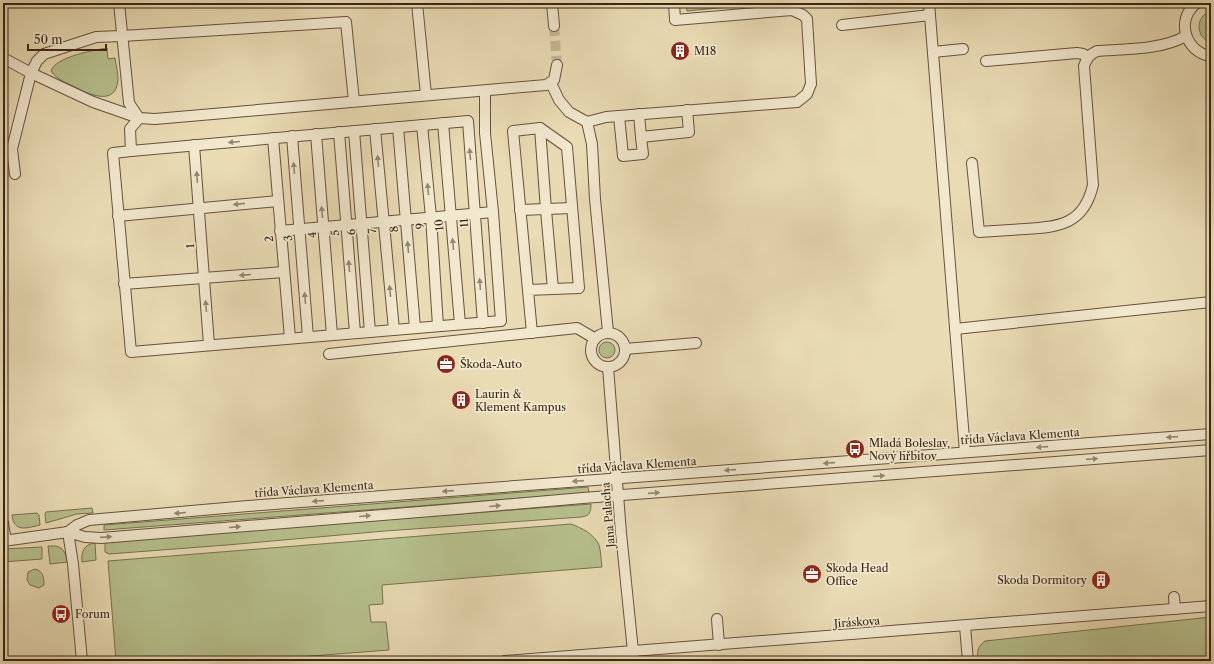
<svg xmlns="http://www.w3.org/2000/svg" width="1214" height="664" font-family="'Libre Caslon Text',serif">
<style>
.green{fill:#b6c08d;stroke:#787252}
.lines{fill:none;stroke-linecap:round;stroke-linejoin:round}
.minor-tunnel{stroke:#c6b794;stroke-width:10;stroke-dasharray:10 5;stroke-linecap:butt}
.minor-casing{stroke:#66523e;stroke-width:12}
.minor{stroke:#f1e8ce;stroke-width:10}
.oneway{fill:#968672}
.labels{text-anchor:middle;stroke-width:3.5;stroke-linejoin:round;paint-order:stroke}
.poi-label{font-size:11px;fill:#3a2516;stroke:#f1e8ce;text-anchor:start}
.street-label{font-size:11px;fill:#3a2516;stroke:#f1e8ce}
</style>
<rect width="100%" height="100%" fill="#e9dbb4"/>
<filter id="stains"><feTurbulence type="fractalNoise" baseFrequency=".005" numOctaves="4"/><feColorMatrix values="0 0 0 0 .2 0 0 0 0 .09 0 0 0 0 .02 0 0 0 .5 -.17"/></filter>
<radialGradient id="worn" r=".72"><stop offset=".6" stop-color="#630" stop-opacity="0"/><stop offset="1" stop-color="#630" stop-opacity=".3"/></radialGradient>
<g class="green">
<polygon points="686,3 771,3 687,11"/>
<path d="M1211 11V43C1195 37 1195 16 1211 11Z"/>
<path d="M107 48 108 59 115 58C116 65 118 73 118 80 116 106 90 95 77 88 67 83 57 80 51 71 55 57 94 50 107 48Z"/>
<circle cx="607" cy="350" r="8"/>
<polygon points="588,487 589,493 104,530 104,525"/>
<path d="M591 504C591 512 590 516 581 517L385 531 227 545 109 554 105 552V541Z"/>
<polygon points="92,508 93,513 77,514 46,523 45,514 46,512"/>
<path d="M37 513 39 515 40 525C27 528 14 533 12 515Z"/>
<path d="M571 524C582 528 594 534 599 545 601 551 601 561 602 567L382 585 383 604 369 605 371 622H386L389 650 246 661H116L108 561Z"/>
<path d="M95 543 96 560 82 562C81 552 84 544 95 543Z"/>
<path d="M56 546C64 548 66 554 67 562L50 564 48 546Z"/>
<polygon points="42,547 42,559 3,562 3,549"/>
<path d="M35 569C43 571 44 577 44 585L39 588 30 585 27 580 28 572Z"/>
<path d="M1211 617V661H978C977 652 977 647 985 641Z"/>
</g>
<g class="lines">
<polyline class="minor-tunnel" points="554,26 557,65"/>
<defs>
<g id="minor">
<polyline points="119,3 129,103 139,118 155,119 546,85 554,80 557,65"/>
<polyline points="417,3 426,95"/>
<polyline points="552,3 554,26"/>
<polyline points="929,3 965,452"/>
<path d="M1197 3C1175 18 1185 53 1211 56"/>
<polyline points="842,25 930,15"/>
<polyline points="933,52 963,49"/>
<polyline points="3,58 31,73 93,102 139,118 130,129 131,151 468,121 483,323"/>
<polyline points="986,61 1077,53 1083,54 1088,57"/>
<polyline points="551,83 559,100 569,112 587,122 606,117 797,102 807,94 811,84 807,19 803,15 792,10 675,20 674,3"/>
<polyline points="639,114 641,137 689,132 687,110"/>
<polyline points="619,116 623,156 643,154 641,137"/>
<polyline points="587,122 592,144 595,199 608,332"/>
<polyline points="443,123 460,324"/>
<polyline points="422,125 431,217 438,326"/>
<polyline points="398,127 415,328"/>
<polyline points="540,128 546,210 553,289"/>
<polyline points="375,129 394,330"/>
<polyline points="354,131 370,332"/>
<polyline points="339,132 355,333"/>
<polyline points="316,134 332,335"/>
<polyline points="292,136 308,337"/>
<polyline points="273,138 290,338"/>
<polyline points="194,145 209,345"/>
<polyline points="131,151 113,153 131,352 501,321 493,212 485,133 485,91"/>
<path d="M972 163 979 232C994 231 1010 230 1025 229 1060 227 1084 224 1093 185L1084 66C1086 59 1090 54 1097 51 1126 49 1161 50 1186 36"/>
<polyline points="15,174 12,149 31,73 37,61 44,54 96,37 122,36 346,22 354,101"/>
<polyline points="520,210 572,208"/>
<polyline points="118,216 278,201"/>
<polyline points="280,231 493,212"/>
<polyline points="124,284 284,272"/>
<polyline points="528,290 579,288 567,147 540,128 513,131 532,333"/>
<polyline points="955,329 1211,302"/>
<circle cx="608" cy="350" r="17"/>
<polyline points="625,349 696,343"/>
<polyline points="329,354 577,328 594,338"/>
<polyline points="608,367 621,533 634,661"/>
<polyline points="3,523 6,541"/>
<polyline points="68,532 77,525 89,520 248,506 1211,434"/>
<polyline points="68,532 73,564 82,661"/>
<polyline points="3,541 68,532 85,537 101,538 456,509 583,498 1211,450"/>
<polyline points="1174,597 1175,609"/>
<polyline points="717,619 719,645"/>
<polyline points="965,626 968,661"/>
<polyline points="505,661 1211,606"/>
</g>
</defs>
<use href="#minor" class="minor-casing"/>
<use href="#minor" class="minor"/>
</g>
<defs><path id="oneway-solid" d="M-6-.8H1V-3.2L6.5 0L1 3.2V.8H-6Z"/></defs>
<g class="oneway">
<use href="#oneway-solid" transform="translate(234 142) rotate(175)"/>
<use href="#oneway-solid" transform="translate(470 154) rotate(-95)"/>
<use href="#oneway-solid" transform="translate(378 161) rotate(-95)"/>
<use href="#oneway-solid" transform="translate(294 168) rotate(-95)"/>
<use href="#oneway-solid" transform="translate(197 177) rotate(-94)"/>
<use href="#oneway-solid" transform="translate(428 189) rotate(-95)"/>
<use href="#oneway-solid" transform="translate(239 204) rotate(174)"/>
<use href="#oneway-solid" transform="translate(322 212) rotate(-95)"/>
<use href="#oneway-solid" transform="translate(453 244) rotate(-95)"/>
<use href="#oneway-solid" transform="translate(408 247) rotate(-95)"/>
<use href="#oneway-solid" transform="translate(349 266) rotate(-95)"/>
<use href="#oneway-solid" transform="translate(245 275) rotate(175)"/>
<use href="#oneway-solid" transform="translate(480 284) rotate(-94)"/>
<use href="#oneway-solid" transform="translate(390 291) rotate(-95)"/>
<use href="#oneway-solid" transform="translate(305 298) rotate(-95)"/>
<use href="#oneway-solid" transform="translate(206 306) rotate(-94)"/>
<use href="#oneway-solid" transform="translate(1172 437) rotate(176)"/>
<use href="#oneway-solid" transform="translate(1042 447) rotate(176)"/>
<use href="#oneway-solid" transform="translate(1092 459) rotate(-4)"/>
<use href="#oneway-solid" transform="translate(829 463) rotate(176)"/>
<use href="#oneway-solid" transform="translate(730 470) rotate(176)"/>
<use href="#oneway-solid" transform="translate(879 476) rotate(-4)"/>
<use href="#oneway-solid" transform="translate(578 481) rotate(176)"/>
<use href="#oneway-solid" transform="translate(448 491) rotate(176)"/>
<use href="#oneway-solid" transform="translate(654 493) rotate(-4)"/>
<use href="#oneway-solid" transform="translate(318 501) rotate(176)"/>
<use href="#oneway-solid" transform="translate(495 506) rotate(-5)"/>
<use href="#oneway-solid" transform="translate(180 513) rotate(175)"/>
<use href="#oneway-solid" transform="translate(365 516) rotate(-5)"/>
<use href="#oneway-solid" transform="translate(235 527) rotate(-5)"/>
<use href="#oneway-solid" transform="translate(106 537) rotate(-4)"/>
</g>
<defs>
<symbol id="building-disc" viewBox="-11 -11 22 22"><circle r="9.5" fill="#8f2418" stroke="#f1e8ce"/><path d="M-4-6H4V6H1V3H-1V6H-4ZM-2.5-4.3h1.7v1.8h-1.7ZM.8-4.3h1.7v1.8H.8ZM-2.5-1h1.7V.8h-1.7ZM.8-1h1.7V.8H.8Z" fill="#fff"/></symbol>
<symbol id="office-disc" viewBox="-11 -11 22 22"><circle r="9.5" fill="#8f2418" stroke="#f1e8ce"/><path d="M-6-3h4V-5.5h4V-3h4V5H-6ZM-1-4.5V-3h2v-1.5ZM-6 0V1H6V0Z" fill="#fff"/></symbol>
<symbol id="bus-disc" viewBox="-11 -11 22 22"><circle r="9.5" fill="#8f2418" stroke="#f1e8ce"/><path d="M-5-6H5V4H4V6H2V4H-2V6H-4V4H-5ZM-3.5-4V0h7V-4ZM-3.5 1.2v1.5H-2V1.2ZM2 1.2v1.5H3.5V1.2Z" fill="#fff"/></symbol>
</defs>
<g fill-rule="evenodd">
<use href="#building-disc" x="669" y="40" width="22" height="22"/>
<use href="#office-disc" x="435" y="353" width="22" height="22"/>
<use href="#building-disc" x="450" y="389" width="22" height="22"/>
<use href="#bus-disc" x="844" y="438" width="22" height="22"/>
<use href="#office-disc" x="801" y="563" width="22" height="22"/>
<use href="#building-disc" x="1090" y="569" width="22" height="22"/>
<use href="#bus-disc" x="50" y="603" width="22" height="22"/>
</g>
<g class="labels">
<g class="poi-label">
<text x="694" y="55">M18</text>
<text x="460" y="368">Škoda-Auto</text>
<text x="475" y="398">Laurin &amp;<tspan x="475" dy="13">Klement Kampus</tspan></text>
<text x="869" y="447">Mladá Boleslav,<tspan x="869" dy="13">Nový hřbitov</tspan></text>
<text x="826" y="572">Skoda Head<tspan x="826" dy="13">Office</tspan></text>
<text x="1087" y="584" text-anchor="end">Skoda Dormitory</text>
<text x="75" y="618">Forum</text>
</g>
<g class="street-label">
<text transform="translate(464 223) rotate(-94)" y="4">11</text>
<text transform="translate(439 225) rotate(-95)" y="4">10</text>
<text transform="translate(420 226) rotate(-94)" y="4">9</text>
<text transform="translate(394 229) rotate(-95)" y="4">8</text>
<text transform="translate(372 231) rotate(-95)" y="4">7</text>
<text transform="translate(351 232) rotate(-94)" y="4">6</text>
<text transform="translate(335 233) rotate(-95)" y="4">5</text>
<text transform="translate(312 235) rotate(-95)" y="4">4</text>
<text transform="translate(288 238) rotate(-95)" y="4">3</text>
<text transform="translate(269 239) rotate(-95)" y="4">2</text>
<text transform="translate(190 246) rotate(-94)" y="4">1</text>
<text transform="translate(1020 436) rotate(-4)" y="4">třída Václava Klementa</text>
<text transform="translate(637 465) rotate(-4)" y="4">třída Václava Klementa</text>
<text transform="translate(314 489) rotate(-4)" y="4">třída Václava Klementa</text>
<text transform="translate(608 515) rotate(-95)" y="4">Jana Palacha</text>
<text transform="translate(857 622) rotate(-4)" y="4">Jiráskova</text>
</g>
</g>
<rect width="1214" height="664" fill="none" stroke="#e9dbb4" stroke-width="16"/>
<rect x="4" y="4" width="1206" height="656" fill="none" stroke="#3a2516" stroke-width="2"/>
<rect x="8" y="8" width="1198" height="648" fill="none" stroke="#3a2516"/>
<path d="M28 44v6h78v-6" fill="none" stroke="#3a2516" stroke-width="2"/>
<text x="34" y="44" font-size="12" fill="#3a2516" stroke="#f1e8ce" stroke-width="3" paint-order="stroke">50 m</text>
<rect width="100%" height="100%" filter="url(#stains)"/>
<rect width="100%" height="100%" fill="url(#worn)"/>
</svg>
